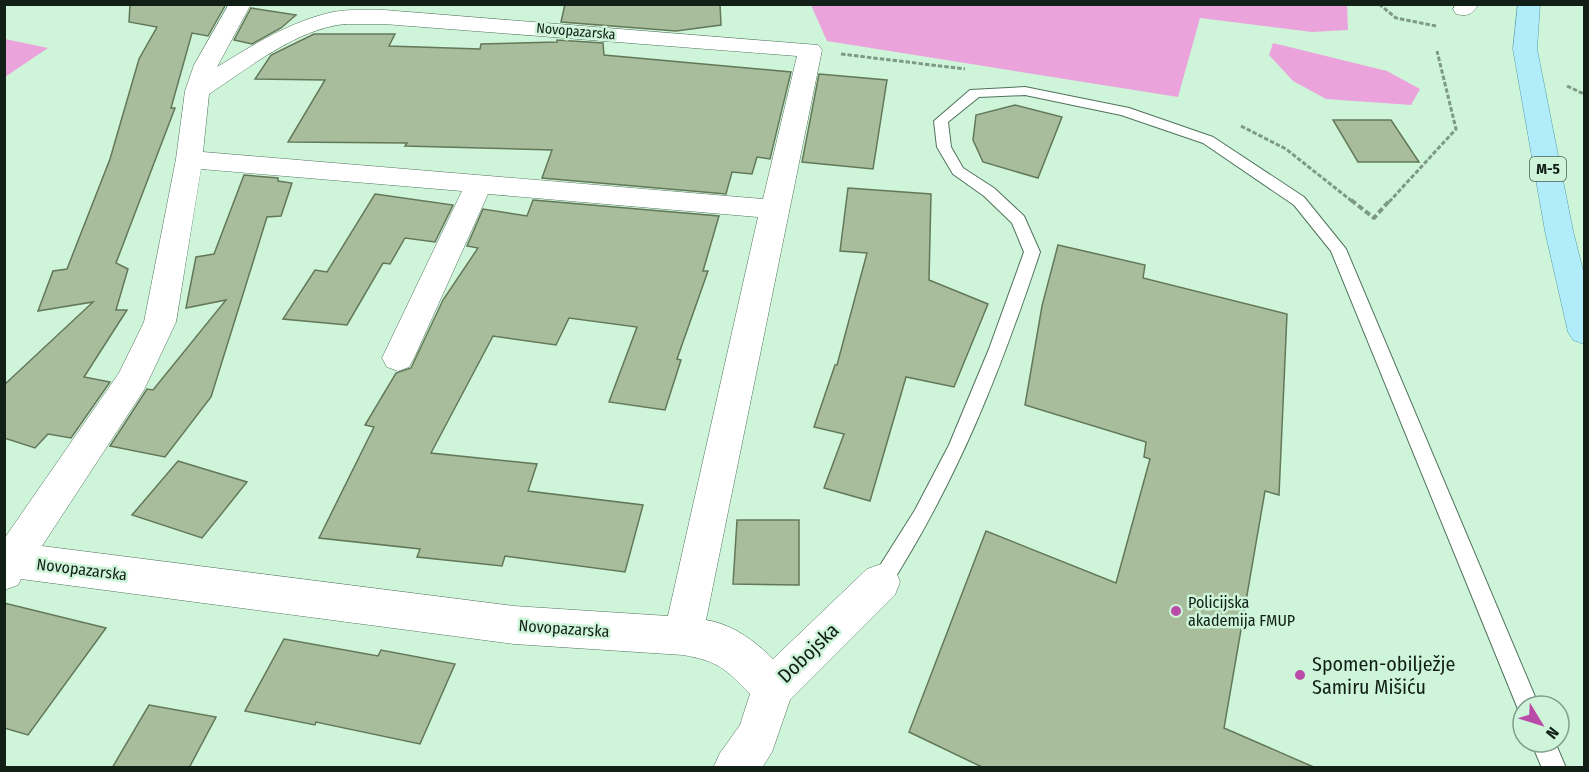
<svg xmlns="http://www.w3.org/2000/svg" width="1589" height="772" font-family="'Fira Sans Condensed',sans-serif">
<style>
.green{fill:#eba4db}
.building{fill:#a7bd9b;stroke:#637858;stroke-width:1.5}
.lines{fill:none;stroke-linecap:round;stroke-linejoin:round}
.service-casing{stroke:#50725b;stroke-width:2}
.minor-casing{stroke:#50725b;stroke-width:1}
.primary-casing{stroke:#579ca8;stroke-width:1}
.path-far1{stroke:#7e9a87;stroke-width:3;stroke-dasharray:4.5 2;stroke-linecap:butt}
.path{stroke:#7e9a87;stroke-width:4;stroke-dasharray:6 3;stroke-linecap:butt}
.service{fill:#fff;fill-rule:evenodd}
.minor{fill:#fff;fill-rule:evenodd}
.primary{fill:#b1ecfa;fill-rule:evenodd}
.poi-dot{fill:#bb4ba8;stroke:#cef5da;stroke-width:2}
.labels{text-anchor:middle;stroke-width:5;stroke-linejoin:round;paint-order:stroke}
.far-street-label{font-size:14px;fill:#111f16;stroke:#cef5da}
.shield{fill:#cef5da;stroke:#4a5f51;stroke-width:1.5}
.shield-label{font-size:15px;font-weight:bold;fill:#111f16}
.street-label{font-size:16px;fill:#111f16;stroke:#cef5da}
.poi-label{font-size:16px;fill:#111f16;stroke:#cef5da;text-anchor:start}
.near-street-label{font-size:20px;fill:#111f16;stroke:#cef5da}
.near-poi-label{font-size:20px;fill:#111f16;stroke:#cef5da;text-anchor:start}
</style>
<rect width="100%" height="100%" fill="#cef5da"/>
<g class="green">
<polygon points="1347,4 1348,30 1312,32 1200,18 1178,97 827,41 811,5"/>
<polygon points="5,39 48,48 5,77"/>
<polygon points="1273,43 1387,71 1420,89 1411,105 1326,99 1293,81 1269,55"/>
</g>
<g class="building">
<polygon points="130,4 226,4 208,36 192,33 171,108 175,108 116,263 128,269 116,310 127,310 84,377 110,382 71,438 48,434 35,448 4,438 4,385 93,302 38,311 53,271 67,269 110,159 139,59 157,27 129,22"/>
<polygon points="565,4 720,4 721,25 676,31 561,22"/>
<polygon points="251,8 296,15 281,28 252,44 234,40"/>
<polygon points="314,34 395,34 389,46 480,49 481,44 557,42 557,40 603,43 604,55 791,72 770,159 757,157 752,174 732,172 726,194 542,178 552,150 405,146 407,143 288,142 325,80 255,79 271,55"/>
<polygon points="819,74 887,80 873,169 802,162"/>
<polygon points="1015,105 1062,117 1038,178 983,162 973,140 976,115"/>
<polygon points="1333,120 1391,120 1419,162 1358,162"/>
<polygon points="244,175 278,178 278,181 292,183 281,216 267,217 211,397 165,457 110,446 147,389 153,390 226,300 186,308 196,257 214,254"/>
<polygon points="848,188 931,194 929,280 988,304 954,387 906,377 870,501 824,488 844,434 814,427 835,365 837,365 867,253 840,251"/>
<polygon points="375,194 453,205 435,242 405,238 390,264 383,263 347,325 283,319 315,270 327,272"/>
<polygon points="533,200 719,216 703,271 708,271 677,359 681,360 665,410 609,402 637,327 569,318 556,345 493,336 431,453 537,464 528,491 643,505 625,572 505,556 502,566 417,557 420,549 319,538 374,427 365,425 396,373 411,368 443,300 478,248 467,246 483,209 527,216"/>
<polygon points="1058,245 1145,265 1143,278 1287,314 1279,495 1265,491 1224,728 1316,768 984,768 909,732 986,531 1116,583 1150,459 1144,457 1146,442 1025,405 1042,306"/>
<polygon points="178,461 247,482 202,538 132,515"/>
<polygon points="737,520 799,520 799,585 733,584"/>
<polygon points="4,603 106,628 28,735 4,728"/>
<polygon points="284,639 378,656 381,650 455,664 420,744 316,722 315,725 245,711"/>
<polygon points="149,705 216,717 189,768 112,768"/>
</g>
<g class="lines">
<defs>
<g id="service">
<path d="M1025 87 1129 108 1213 137 1304 197 1346 249 1539 706H1523V715L1520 714 1331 251 1294 205 1203 143 1121 115 1025 95 979 97 948 122 951 147 963 168 994 188 1024 216 1040 252C999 375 958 479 888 589L881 592 874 589 870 582 874 575 915 510 949 445 989 349 1024 252 1012 223 984 196 953 174 937 147 934 121 970 90Z"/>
<polygon points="1531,742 1555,742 1566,768 1542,768"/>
</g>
<g id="minor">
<path d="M229 4H251L217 67C253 45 291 21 333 12 350 9 367 10 384 10L818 45 822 50 706 620C732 624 755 641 773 659L867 569 881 564 895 569 900 582 895 595 790 700 772 752 762 768H713L720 753 740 725 750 694C726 669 718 661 683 655L514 644 21 579 18 585 4 590V539L119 373 144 322 176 159 185 91 194 65ZM345 24H384L797 56 763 199 203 152 209 94C249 68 296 29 345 24ZM201 169 462 191 382 358 387 367 398 371 409 367 414 358 488 194 758 217 668 616 514 606 42 546 144 390 176 322Z"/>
<path d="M1456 4H1479C1472 14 1468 17 1456 14L1453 9Z"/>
</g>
<polygon id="primary" points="1518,4 1540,4 1537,49 1573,231 1584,274 1584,344 1573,340 1568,332 1545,231 1513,49"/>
</defs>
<use href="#service" class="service-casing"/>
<use href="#minor" class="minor-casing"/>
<use href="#primary" class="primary-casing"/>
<g class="path-far1">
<polyline points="1379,4 1396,18 1436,26"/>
<polyline points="841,54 965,69"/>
<polyline points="1567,86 1584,94"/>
<polyline points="1241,126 1286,149 1353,202"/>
<polyline points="1389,202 1456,129 1437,51"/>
</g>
<polyline class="path" points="1351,200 1374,218 1390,200"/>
<use href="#service" class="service"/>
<use href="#minor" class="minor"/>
<use href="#primary" class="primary"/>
</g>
<g class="poi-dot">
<circle cx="1176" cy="611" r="6"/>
<circle cx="1300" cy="675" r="6"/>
</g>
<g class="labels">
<g class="far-street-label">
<text transform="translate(576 31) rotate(5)" y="5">Novopazarska</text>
</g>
<rect class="shield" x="1530" y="157" width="36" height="24" rx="4.5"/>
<g class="shield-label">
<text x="1548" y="174">M-5</text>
</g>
<g class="street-label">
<text transform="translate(82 569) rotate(7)" y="6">Novopazarska</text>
<text transform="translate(564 628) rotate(4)" y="6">Novopazarska</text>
</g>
<g class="poi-label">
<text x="1188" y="608">Policijska<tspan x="1188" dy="18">akademija FMUP</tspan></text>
</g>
<g class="near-street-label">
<text transform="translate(808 653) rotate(-44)" y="7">Dobojska</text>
</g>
<g class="near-poi-label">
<text x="1312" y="671">Spomen-obilježje<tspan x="1312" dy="23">Samiru Mišiću</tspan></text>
</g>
</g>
<rect width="1589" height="772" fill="none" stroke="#111f16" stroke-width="12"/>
<g transform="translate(1541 724) rotate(128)"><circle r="28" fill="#cef5da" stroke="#829f8c" stroke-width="1.5"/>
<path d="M0-4.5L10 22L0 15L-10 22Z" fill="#bb4ba8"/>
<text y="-9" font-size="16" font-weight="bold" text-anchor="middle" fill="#111f16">N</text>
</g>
</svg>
